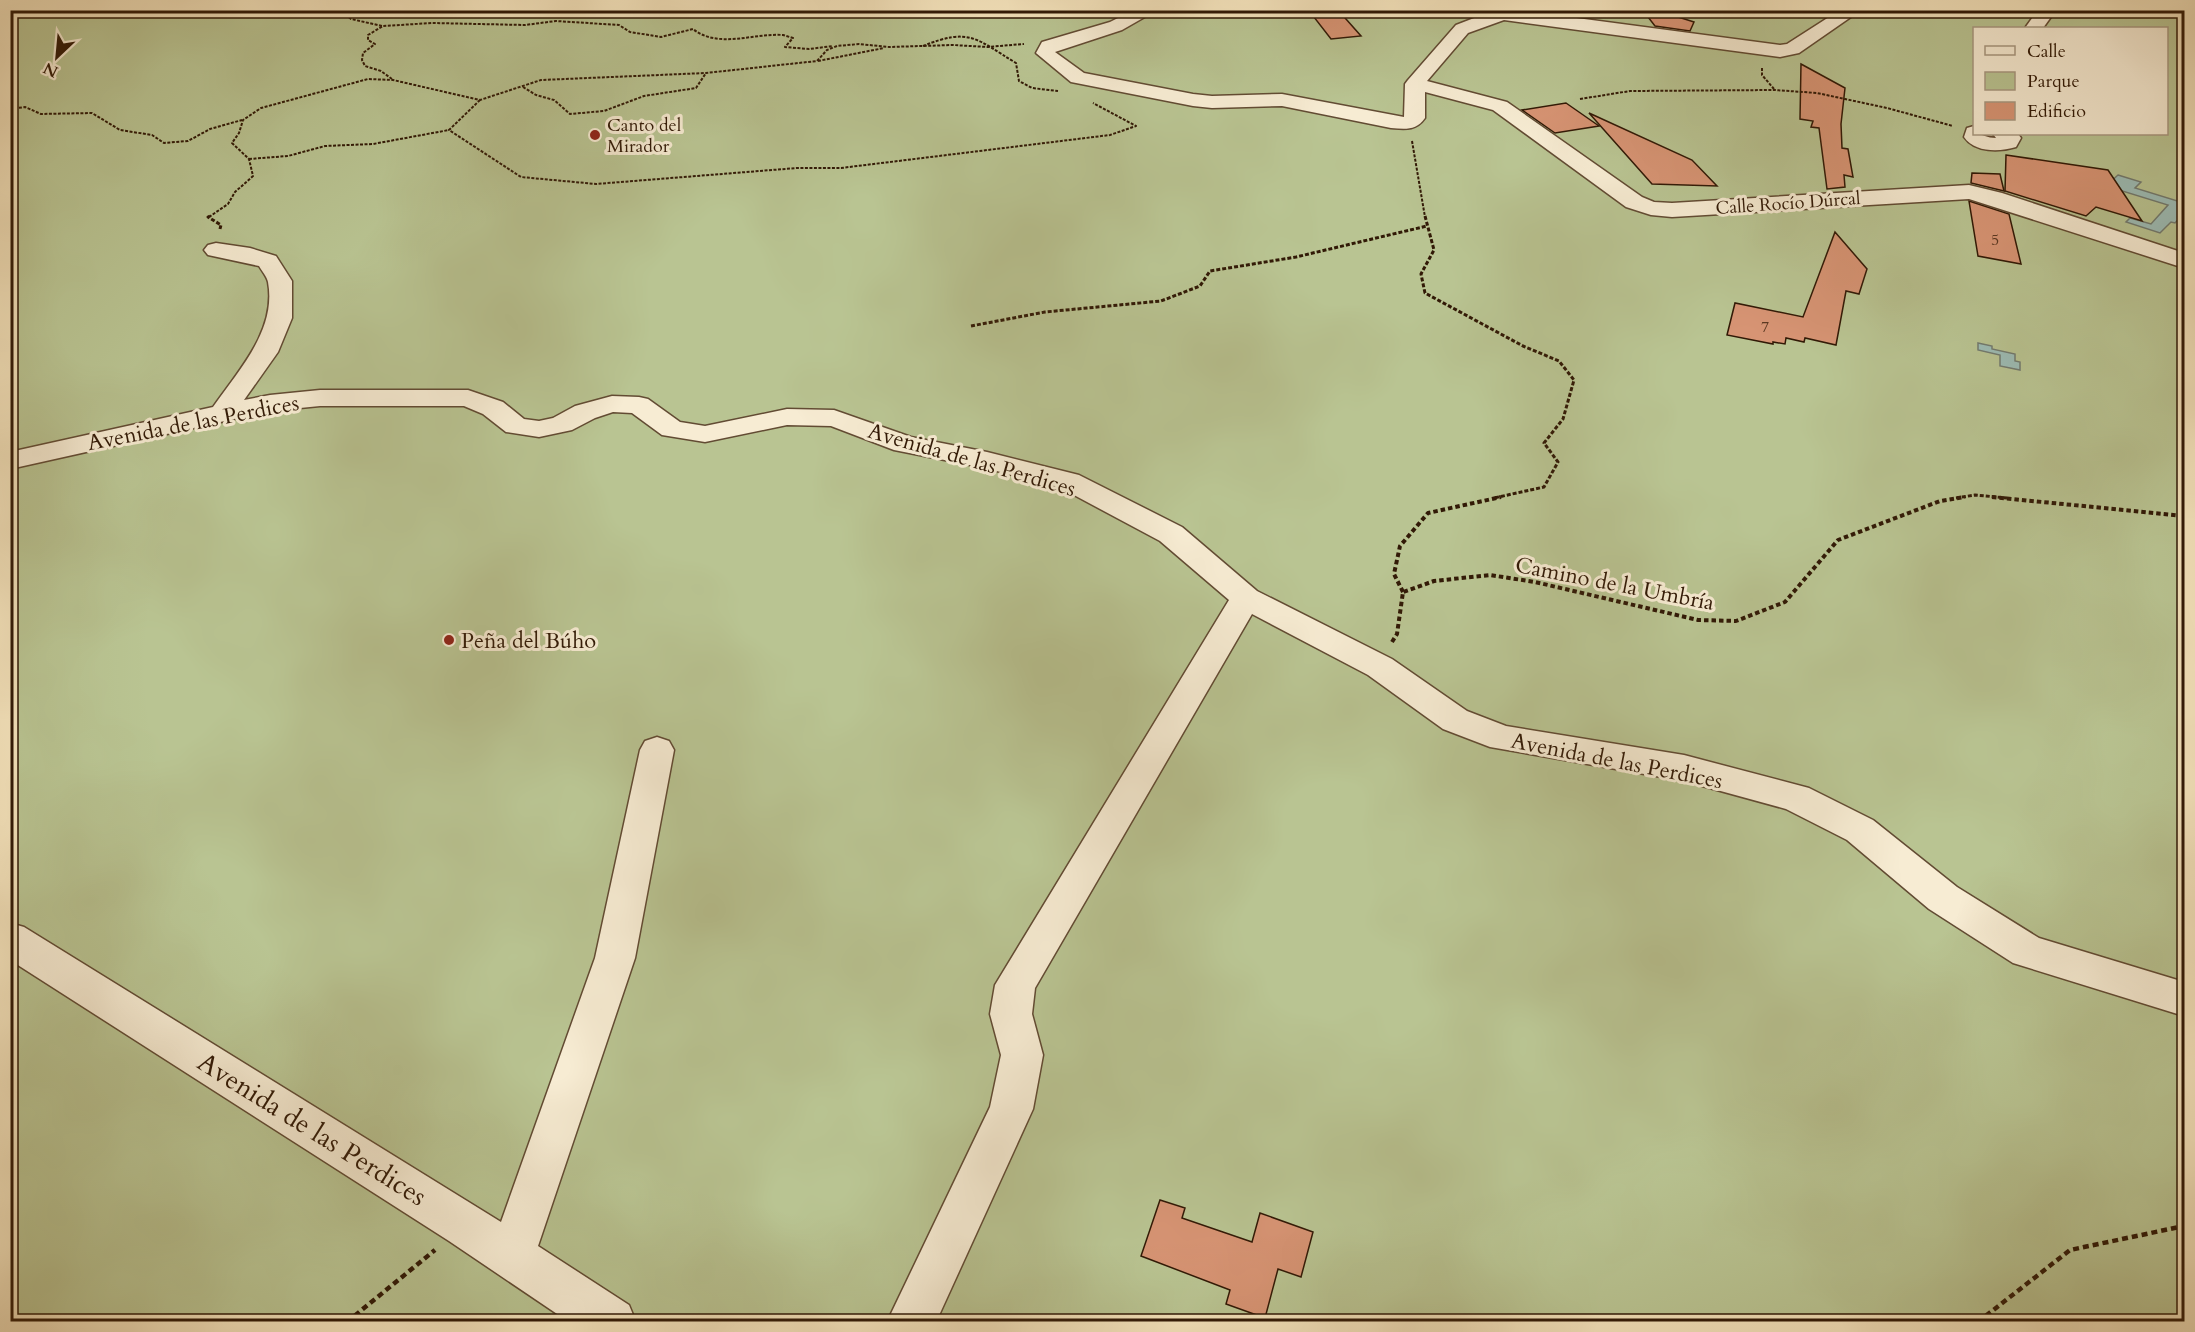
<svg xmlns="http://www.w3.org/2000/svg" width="2195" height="1332" font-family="Cardo,serif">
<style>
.green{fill:#b9c492;stroke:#756e4c;stroke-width:1.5;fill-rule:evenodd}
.water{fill:#9dbdb6;stroke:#727b70;stroke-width:1.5}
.building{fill:#d79474;stroke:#311906;stroke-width:1.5}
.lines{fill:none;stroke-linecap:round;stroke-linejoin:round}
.minor-casing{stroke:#624b33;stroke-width:3}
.path-far3{stroke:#311906;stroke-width:2;stroke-dasharray:3 1.5;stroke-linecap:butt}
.path-far2{stroke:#311906;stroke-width:3;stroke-dasharray:4 2;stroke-linecap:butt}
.path-far1{stroke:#311906;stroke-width:4;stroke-dasharray:4.5 3;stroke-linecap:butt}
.path{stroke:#311906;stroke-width:4.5;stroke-dasharray:6 4;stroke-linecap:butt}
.minor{fill:#f7ecd3;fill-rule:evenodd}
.poi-dot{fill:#8f2418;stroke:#f7ecd3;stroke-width:2}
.labels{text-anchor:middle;stroke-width:6;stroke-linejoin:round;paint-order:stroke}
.far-number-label{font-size:16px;fill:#5a3822}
.far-poi-label{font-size:18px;fill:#311906;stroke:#f7ecd3;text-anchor:start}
.far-street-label{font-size:18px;fill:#311906;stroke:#f7ecd3}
.street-label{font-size:22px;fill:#311906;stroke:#f7ecd3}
.poi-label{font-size:22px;fill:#311906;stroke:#f7ecd3;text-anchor:start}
.near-street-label{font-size:27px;fill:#311906;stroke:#f7ecd3}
</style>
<rect width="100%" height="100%" fill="#f3e2bb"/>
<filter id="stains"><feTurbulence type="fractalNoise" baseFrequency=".00333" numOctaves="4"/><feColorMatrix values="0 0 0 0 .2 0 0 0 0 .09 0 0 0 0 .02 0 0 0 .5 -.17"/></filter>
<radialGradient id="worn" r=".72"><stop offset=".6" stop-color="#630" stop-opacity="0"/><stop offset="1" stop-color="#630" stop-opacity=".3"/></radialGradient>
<path class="green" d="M10 11H2184V1321H11ZM1974 28H2166V134H1974Z"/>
<g class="water">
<polygon points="2118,175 2141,182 2135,188 2184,203 2184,213 2175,223 2171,222 2160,233 2126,222 2130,218 2151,224 2168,205 2106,186"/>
<polygon points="1978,343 1992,346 1992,349 2015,354 2015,361 2020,362 2020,370 2000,366 2000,355 1978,350"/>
</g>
<g class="building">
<polygon points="1338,10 1361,36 1331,39 1310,12"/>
<polygon points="1675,16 1694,22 1690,31 1655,26 1648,17"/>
<polygon points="1801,64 1845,88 1841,124 1842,148 1848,149 1853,177 1844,175 1845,187 1827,189 1819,128 1811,127 1813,121 1800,119"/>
<polygon points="1566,103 1599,126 1555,133 1522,110"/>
<polygon points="1589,113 1692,160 1717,186 1652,184"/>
<polygon points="2006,155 2108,170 2142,221 2096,207 2086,216 2005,191"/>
<polygon points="1972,173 2000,174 2004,191 1971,183"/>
<polygon points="1969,201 2009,214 2021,264 1978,256"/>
<polygon points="1835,232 1867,269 1859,294 1846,291 1836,345 1805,338 1804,342 1786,338 1785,344 1773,342 1773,344 1727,335 1735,303 1803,317"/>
<polygon points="1160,1200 1185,1208 1182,1218 1252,1242 1260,1213 1313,1232 1301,1277 1278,1269 1265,1318 1226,1304 1230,1290 1141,1256"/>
</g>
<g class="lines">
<defs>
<g id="minor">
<path d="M1134 10H1157L1122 30 1055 52 1084 73 1193 94 1212 96 1282 94 1404 117 1405 84 1408 80 1456 25 1495 10H1516L1780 45 1787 44 1840 10H1861L1799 53 1780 57 1504 20 1468 33 1427 81 1507 102 1642 197 1654 202 1672 203 1969 185 2002 193 2184 253V268L1969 199 1672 217 1651 215 1626 207 1493 110 1425 92V118C1416 131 1405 129 1391 128L1282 106 1212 108 1193 106 1071 82 1036 53 1042 42 1110 22Z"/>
<polygon points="2038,10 2056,10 2043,28 2025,28"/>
<path d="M1974 126V134C1983 134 1987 138 1996 138L1993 134H2018L2021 138 2016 147C2000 152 1975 153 1964 137L1967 128Z"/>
<path d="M216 243 250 248 276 256 292 281V318L278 352 244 400 270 395 320 390H468L503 402 524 419 539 421 553 418 575 406 612 396 639 397 648 399 680 422 705 426 787 409 834 410 911 437 987 452 1079 475 1182 527 1257 591 1392 659 1467 711 1506 726 1684 755 1809 788 1873 820 1957 887 2039 938 2184 982V1016L2013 963 1929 909 1847 840 1786 809 1684 781 1490 747 1443 729 1368 675 1252 614 1035 988 1032 1014 1043 1055 1033 1109 936 1322H887L990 1107 1001 1055 990 1014 995 985 1229 600 1160 541 1059 487 985 468 894 450 831 426 787 425 705 442 662 435 632 413 613 412 595 418 572 430 539 437 506 432 483 414 464 406H320L270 411 10 469V452L213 407C238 371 277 330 268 282 267 277 262 271 259 266L208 255 204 250 208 245Z"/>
<polygon points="657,737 669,741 674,750 635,958 538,1246 629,1305 636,1322 569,1322 449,1241 10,960 10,923 24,927 501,1222 595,958 640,750 645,741"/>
</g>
</defs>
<use href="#minor" class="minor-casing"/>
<g class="path-far3">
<polyline points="348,10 346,15 351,19 382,26"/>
<polyline points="10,13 20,10"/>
<path d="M923 46C970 27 976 39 1016 63L1019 81 1032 88 1058 91"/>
<polyline points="818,61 884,48"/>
<polyline points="1762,68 1762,75 1774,89"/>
<path d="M392 79 381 71 365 66 362 60 363 53 375 44 368 40V35L383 26 432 23 525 25 556 21 619 25 630 32 661 37 693 29C718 49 753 33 783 35L793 38 785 47 809 49 833 46"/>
<polyline points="523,87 536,95 554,100 570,114 604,111 644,96 696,88 706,73"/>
<polyline points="1580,99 1630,91 1775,90 1817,93 1887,108 1953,126"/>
<polyline points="480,100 449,130 521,177 596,184 797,168 841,168 1110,135 1136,126 1093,103"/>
<polyline points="10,109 25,107 41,114 92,113 120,130 152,135 164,143 188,141 210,129 242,120"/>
<polyline points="1412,141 1425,217"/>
<polyline points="249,159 288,156 325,146 373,144 449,130"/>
<polyline points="209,217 228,204 235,192 253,176 249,159 232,143 239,133 243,120 261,108 368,79 393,80 480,100 541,80 706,73 817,61 827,50 837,46 859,44 889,47 953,45 988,47 1024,44"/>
</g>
<g class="path-far2">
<polyline points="210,216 208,217 221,225 220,229"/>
<polyline points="1425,216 1434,250 1421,274 1425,293 1523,346 1559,361 1574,380 1563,419 1544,443 1558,462 1544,487 1494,498"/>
<polyline points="971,326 1045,312 1161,301 1200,286 1210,271 1296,257 1427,226"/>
<polyline points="1956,498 1975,495 2007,498"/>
</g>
<g class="path-far1">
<polyline points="1992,497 2184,516"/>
<polyline points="1403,592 1394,574 1400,546 1428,513 1501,497"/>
<polyline points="1392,642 1397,634 1403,592 1434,581 1490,575 1535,582 1698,620 1736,621 1785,602 1838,540 1940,501 1965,497"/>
</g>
<g class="path">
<polyline points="347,1322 435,1250"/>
<polyline points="1978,1322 2070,1250 2184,1226"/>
</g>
<use href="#minor" class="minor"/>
</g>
<g class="poi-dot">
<circle cx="595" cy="135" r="6"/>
<circle cx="449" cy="640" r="6"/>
</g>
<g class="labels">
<g class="far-number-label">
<text x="1995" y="245">5</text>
<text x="1765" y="332">7</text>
</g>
<g class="far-poi-label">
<text x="607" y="131">Canto del<tspan x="607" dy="21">Mirador</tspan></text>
</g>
<g class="far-street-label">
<text transform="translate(1788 203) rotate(-4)" y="6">Calle Rocío Dúrcal</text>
</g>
<g class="street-label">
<text transform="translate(193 422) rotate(-11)" y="8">Avenida de las Perdices</text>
<text transform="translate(972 459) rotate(16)" y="8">Avenida de las Perdices</text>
<text transform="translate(1615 583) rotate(11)" y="8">Camino de la Umbría</text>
<text transform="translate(1617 760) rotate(11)" y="8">Avenida de las Perdices</text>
</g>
<g class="poi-label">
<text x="461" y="648">Peña del Búho</text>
</g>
<g class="near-street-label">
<text transform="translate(312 1129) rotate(32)" y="9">Avenida de las Perdices</text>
</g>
</g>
<rect width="2195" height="1332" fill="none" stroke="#f3e2bb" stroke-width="36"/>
<rect x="12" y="12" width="2171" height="1308" fill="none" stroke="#311906" stroke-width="3"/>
<rect x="18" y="18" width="2159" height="1296" fill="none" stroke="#311906" stroke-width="1.5"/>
<rect x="1973" y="27" width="195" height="108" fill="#f7ecd3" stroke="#a89881" stroke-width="1.5"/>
<rect x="1985" y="46" width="30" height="9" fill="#f7ecd3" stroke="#a89881" stroke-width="1.5"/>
<text x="2027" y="57" font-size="18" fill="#311906">Calle</text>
<rect x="1985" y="72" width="30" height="18" fill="#b9c492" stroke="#a89881" stroke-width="1.5"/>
<text x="2027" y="87" font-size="18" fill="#311906">Parque</text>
<rect x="1985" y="102" width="30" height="18" fill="#d79474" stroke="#a89881" stroke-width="1.5"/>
<text x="2027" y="117" font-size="18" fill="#311906">Edificio</text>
<g transform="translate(57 57) rotate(206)" stroke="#f7ecd3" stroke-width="4.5" paint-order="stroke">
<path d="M0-4.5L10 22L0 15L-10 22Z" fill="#311906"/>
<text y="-9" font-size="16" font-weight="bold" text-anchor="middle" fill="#311906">N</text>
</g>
<rect width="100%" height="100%" filter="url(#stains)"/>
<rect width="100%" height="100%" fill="url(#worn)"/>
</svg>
